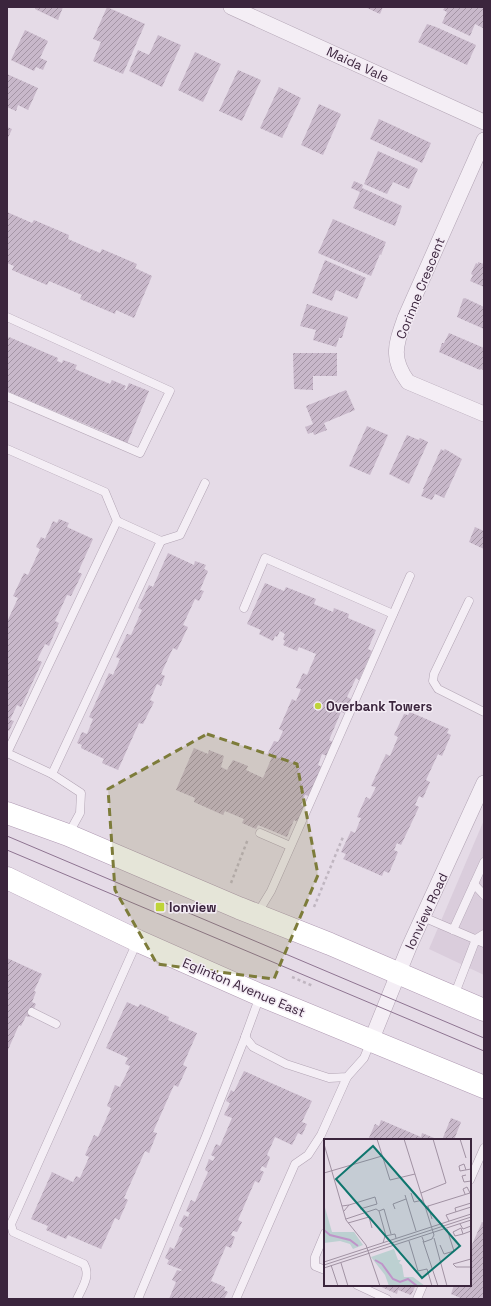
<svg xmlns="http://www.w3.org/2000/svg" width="491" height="1306" font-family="'Space Grotesk',sans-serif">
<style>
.built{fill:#dacddc}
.building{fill:url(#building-hatch)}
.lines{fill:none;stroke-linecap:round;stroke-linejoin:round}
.lane-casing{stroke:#b2a4b4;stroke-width:9}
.street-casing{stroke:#b2a4b4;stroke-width:16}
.primary-casing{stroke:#b09ab3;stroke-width:23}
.path{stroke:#c0b6c1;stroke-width:2.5;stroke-dasharray:3 3;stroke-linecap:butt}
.lane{stroke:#f4eef5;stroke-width:8}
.street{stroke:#f4eef5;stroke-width:15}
.primary{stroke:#fff;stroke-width:22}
.tram{stroke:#8e7491;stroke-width:1}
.marked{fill:#7d7c3a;fill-opacity:0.2;stroke:#7d7c3a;stroke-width:3;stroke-dasharray:8 5;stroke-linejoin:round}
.poi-dot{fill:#bfd438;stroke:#f3ebf4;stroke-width:1.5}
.labels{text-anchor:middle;stroke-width:3;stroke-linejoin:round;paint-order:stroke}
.street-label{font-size:13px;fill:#3b253d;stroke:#f3ebf4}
.poi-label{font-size:13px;font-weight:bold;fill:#3b253d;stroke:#f3ebf4;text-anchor:start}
.inset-river{fill:none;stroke:#bf94c9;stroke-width:2}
.inset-road{fill:none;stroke:#a192a3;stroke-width:1}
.view{fill:#0f766e;fill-opacity:0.15;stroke:#0f766e;stroke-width:2}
.inset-edge{fill:none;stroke:#3b253d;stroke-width:2}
</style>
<defs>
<pattern id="building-hatch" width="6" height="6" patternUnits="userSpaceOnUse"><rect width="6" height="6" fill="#c8b8ca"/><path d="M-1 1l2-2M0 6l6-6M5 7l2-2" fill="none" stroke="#a495a5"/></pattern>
</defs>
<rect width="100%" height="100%" fill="#e5dbe7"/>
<polygon class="built" points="484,820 484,975 429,949"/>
<g class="building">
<polygon points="35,7 63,7 58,20 35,9"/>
<polygon points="107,7 145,24 123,74 93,61 101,42 93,39"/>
<polygon points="365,7 383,7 380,14"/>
<polygon points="445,7 484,7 484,25 483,28 475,24 470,36 442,23 447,12 443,10"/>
<polygon points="427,24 436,27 476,45 467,65 418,42"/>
<polygon points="25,30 48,41 40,58 47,61 43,70 36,67 34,71 11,60"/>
<polygon points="158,35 181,45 162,87 129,71 138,50 149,55"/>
<polygon points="195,52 221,64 203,102 178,90"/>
<polygon points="238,70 261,80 242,121 219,111"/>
<polygon points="7,74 38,88 28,110 18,105 16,111 7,107"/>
<polygon points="279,87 301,98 282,138 260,128"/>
<polygon points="319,104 341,114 323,155 301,145"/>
<polygon points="379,119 431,143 422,163 370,139"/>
<polygon points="7,127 12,129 7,140"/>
<polygon points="378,151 418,169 409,189 393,182 387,194 364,184"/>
<polygon points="354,181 363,185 362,188 402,206 395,226 353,208 360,192 351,188"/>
<polygon points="7,212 32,223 34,220 69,235 68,239 100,253 102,249 137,264 135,268 152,276 134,318 116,310 115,314 80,299 82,295 49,281 47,285 12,270 14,266 7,263"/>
<polygon points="333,219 386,242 381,255 380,254 371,276 318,253"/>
<polygon points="325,260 366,278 357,299 336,290 332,301 312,293"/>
<polygon points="478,262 484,264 484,287 470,281 473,275 471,274 476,263 478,264"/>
<polygon points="465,298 484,307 484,329 457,317 463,299"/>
<polygon points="307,304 348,317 342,338 339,338 336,347 313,340 316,330 300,326"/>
<polygon points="449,333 484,348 484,370 481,369 480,370 439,352 442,343 444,343"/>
<polygon points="9,337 58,358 57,361 62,363 63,360 77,365 75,369 110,384 112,380 126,386 124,390 126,390 129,383 149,391 126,446 107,438 109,434 7,391 7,340"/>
<polygon points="293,353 337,353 337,376 313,376 313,390 294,389"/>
<polygon points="346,390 355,410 324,423 327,430 314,435 313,432 308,434 305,427 313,424 306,406"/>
<polygon points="367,426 388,435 370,475 349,466"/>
<polygon points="407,435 419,440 420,438 428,442 409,484 389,474"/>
<polygon points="441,449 444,451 445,449 462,459 444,498 435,494 432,500 421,496 424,489 423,489"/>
<polygon points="59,519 69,523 67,527 93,539 78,572 82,574 71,596 67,595 55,621 59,623 49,646 45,644 37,660 42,662 21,707 17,705 10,720 14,721 9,731 7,730 7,622 18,598 13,596 24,573 28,575 40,549 36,547 41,537 45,539 53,521 57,523"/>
<polygon points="475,527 484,531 484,549 469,542"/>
<polygon points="168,553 194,565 195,561 206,565 204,569 208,571 200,590 204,591 199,601 195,599 183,625 188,627 177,650 173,648 161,674 165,676 161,686 157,684 150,700 154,702 143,724 139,723 118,770 102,763 104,759 81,748 82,745 77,743 82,732 87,734 93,719 89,717 109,673 113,675 120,659 116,657 127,634 131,635 142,610 138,608 149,585 153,587"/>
<polygon points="265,583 284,591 286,587 316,599 314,604 333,612 334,608 349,614 348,618 376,630 368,649 372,651 359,680 356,678 347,697 351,699 345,713 341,712 329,740 333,742 327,756 322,754 318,765 322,767 309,796 305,795 301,805 305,807 298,822 294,820 287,837 258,825 256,829 242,823 244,819 225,811 223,815 194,802 195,798 176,790 194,748 208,754 209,750 224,756 221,767 227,770 233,760 248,766 246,770 263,778 272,757 267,755 274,741 278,742 283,731 279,729 292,699 296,701 301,689 296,688 303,673 307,675 316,654 299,647 297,651 283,645 285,641 283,639 285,634 280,631 277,637 275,636 273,641 259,634 261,630 247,624"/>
<polygon points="410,712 449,729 447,733 451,735 442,756 438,754 426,780 430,782 423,798 419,796 415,805 419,807 401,845 397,843 394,850 398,852 389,873 384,871 382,876 343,859 346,854 341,852 351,831 355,833 361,818 357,817 366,797 370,799 376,787 371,786 386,754 390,756 398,737 394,735 404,714 408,715"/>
<polygon points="7,958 42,974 34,991 36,992 32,1002 36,1004 30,1017 26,1016 21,1026 19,1025 7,1052"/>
<polygon points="127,1002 138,1007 140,1004 169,1017 168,1020 197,1033 183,1065 187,1067 178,1087 174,1085 153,1132 157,1133 149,1153 145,1151 124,1198 128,1200 119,1220 115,1218 101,1249 68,1235 66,1239 46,1230 48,1226 31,1219 52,1172 73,1182 76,1176 80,1178 89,1157 85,1155 94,1135 98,1137 111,1108 107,1106 115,1085 120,1087 130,1066 125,1064 128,1058 106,1048"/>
<polygon points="244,1071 312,1101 302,1122 307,1124 302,1135 298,1133 292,1145 275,1137 267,1155 270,1157 266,1168 262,1166 260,1170 264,1172 259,1183 255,1181 238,1220 242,1222 237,1232 233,1231 231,1235 235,1237 231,1248 226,1246 211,1281 225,1287 224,1290 228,1292 224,1299 169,1299 176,1282 172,1280 177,1270 181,1271 182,1270 167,1264 169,1260 165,1258 170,1247 174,1249 183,1228 179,1226 184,1215 188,1217 190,1213 186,1211 191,1200 195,1202 208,1172 205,1170 209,1159 213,1161 215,1157 211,1155 216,1144 220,1146 232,1118 224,1115 230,1103 226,1101 231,1090 234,1092"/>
<polygon points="451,1118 461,1122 454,1140 442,1140"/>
<polygon points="381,1120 421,1137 422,1133 439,1140 368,1140 375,1124 379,1126"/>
<polygon points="482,1222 484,1223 484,1299 463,1299 451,1294 454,1285 470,1285 470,1249"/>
<polygon points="377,1285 416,1285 411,1295 398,1290 397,1294"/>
</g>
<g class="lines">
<defs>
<g id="lane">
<polyline points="7,317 170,391 140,453 7,396"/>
<polyline points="7,449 105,492 117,521"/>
<polyline points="161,541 180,535 205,483"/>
<polyline points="469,601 434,674 433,681 438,689 484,712"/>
<polyline points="244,608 265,558 393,614"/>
<polyline points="7,753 117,521 161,541 52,774"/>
<polyline points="7,753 52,774 81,793 80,813 69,833"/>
<polyline points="260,833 290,846"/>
<polyline points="474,884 484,895"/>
<polyline points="257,914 271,891 410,576"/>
<polyline points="423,917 484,943"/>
<polyline points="453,930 484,862"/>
<polyline points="260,996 245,1037 253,1047 286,1064 329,1078 347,1077 364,1058 371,1041"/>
<polyline points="454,996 476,939 484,934"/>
<polyline points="32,1012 56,1024"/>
<polyline points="470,1180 484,1148"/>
<polyline points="325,1233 315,1257 315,1266 325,1270"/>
<polyline points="357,1285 387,1299"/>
<path d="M77 1299C82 1288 91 1276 84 1264L13 1232 11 1224 137 942"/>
<polyline points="138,1299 206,1136 246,1035"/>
<polyline points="236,1299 295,1164 308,1155 321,1135 347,1077"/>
<polyline points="417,1299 423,1285"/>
</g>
<g id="street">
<polyline points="231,7 484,122"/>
<path d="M484 140 405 318C396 344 390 358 408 382L484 414"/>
<polyline points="371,1041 409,947 484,783"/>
</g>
<g id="primary">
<polyline points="7,813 68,835 239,908 330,944 484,1010"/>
<polyline points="7,878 138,941 260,995 484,1087"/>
</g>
</defs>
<use href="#lane" class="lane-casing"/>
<use href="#street" class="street-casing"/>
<use href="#primary" class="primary-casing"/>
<g class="path">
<polyline points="231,883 248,839"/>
<polyline points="314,907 343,837"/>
<polyline points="292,977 313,986"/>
</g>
<use href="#lane" class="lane"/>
<use href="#street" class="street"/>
<use href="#primary" class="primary"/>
<g class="tram">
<polyline points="7,836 484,1038"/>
<polyline points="7,850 484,1051"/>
</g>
</g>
<path class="marked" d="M207 734 297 764 318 875 274 979 157 964 115 890 108 789Z"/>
<g class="poi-dot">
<circle cx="318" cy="706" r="4"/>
<rect x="155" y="902" width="10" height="10" rx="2"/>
</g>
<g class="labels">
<g class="street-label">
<text transform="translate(358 64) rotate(25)" y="5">Maida Vale</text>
<text transform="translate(420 288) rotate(-68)" y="5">Corinne Crescent</text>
<text transform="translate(426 911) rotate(-65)" y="5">Ionview Road</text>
<text transform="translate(244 987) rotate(23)" y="5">Eglinton Avenue East</text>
</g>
<g class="poi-label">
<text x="326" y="711">Overbank Towers</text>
<text x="169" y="912">Ionview</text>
</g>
</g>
<g transform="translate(324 1139)">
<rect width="147" height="147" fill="#e5dbe7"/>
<path d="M0 65 8 93H30L39 106 29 110 26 105 16 102 0 104ZM70 110 74 121H77L75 124 78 126 80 138H89L101 147H65L61 136 47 118Z" fill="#bcd0d1"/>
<path class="inset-river" d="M0 91 6 96 26 101 34 107M51 121 58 125 69 140 76 143 84 140 93 147"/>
<path class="inset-road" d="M53 0 66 41 91 35M80 0 110 96 108 100 100 103 98 98M136 0 142 19M0 5 22 81 42 106 56 147M142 31 140 25 135 27 136 32 147 30M0 34 58 17M142 36 138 37 140 43 147 42M87 54 90 63 99 61M97 54 122 44 109 0M81 56 92 92M25 66 51 58 53 65 36 70M18 67 25 66 20 72M104 67 108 80M101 68 146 54 143 48 139 50 141 55M71 70 69 65 82 60M132 73 131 69 147 64M22 80 52 70 55 72M125 82 122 76 147 68M24 84 45 78 48 89M136 85 139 90 147 87M139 95 137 89 129 93 131 97 139 95 147 92M62 97 55 72 60 70 67 95M110 99 123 147M85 102 94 132 103 130 108 147M99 102 114 147M59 104 61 97 71 95 72 99M116 106 120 115 130 112 123 90M147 120 129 125 132 128H147M0 123 147 75M17 124 24 147M0 126 147 78M7 126 14 147M0 129 147 81"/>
<path class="view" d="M49 7 136 107 98 139 12 40Z"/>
<rect width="147" height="147" class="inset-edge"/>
</g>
<rect width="491" height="1306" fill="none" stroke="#3b253d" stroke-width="16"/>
</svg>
